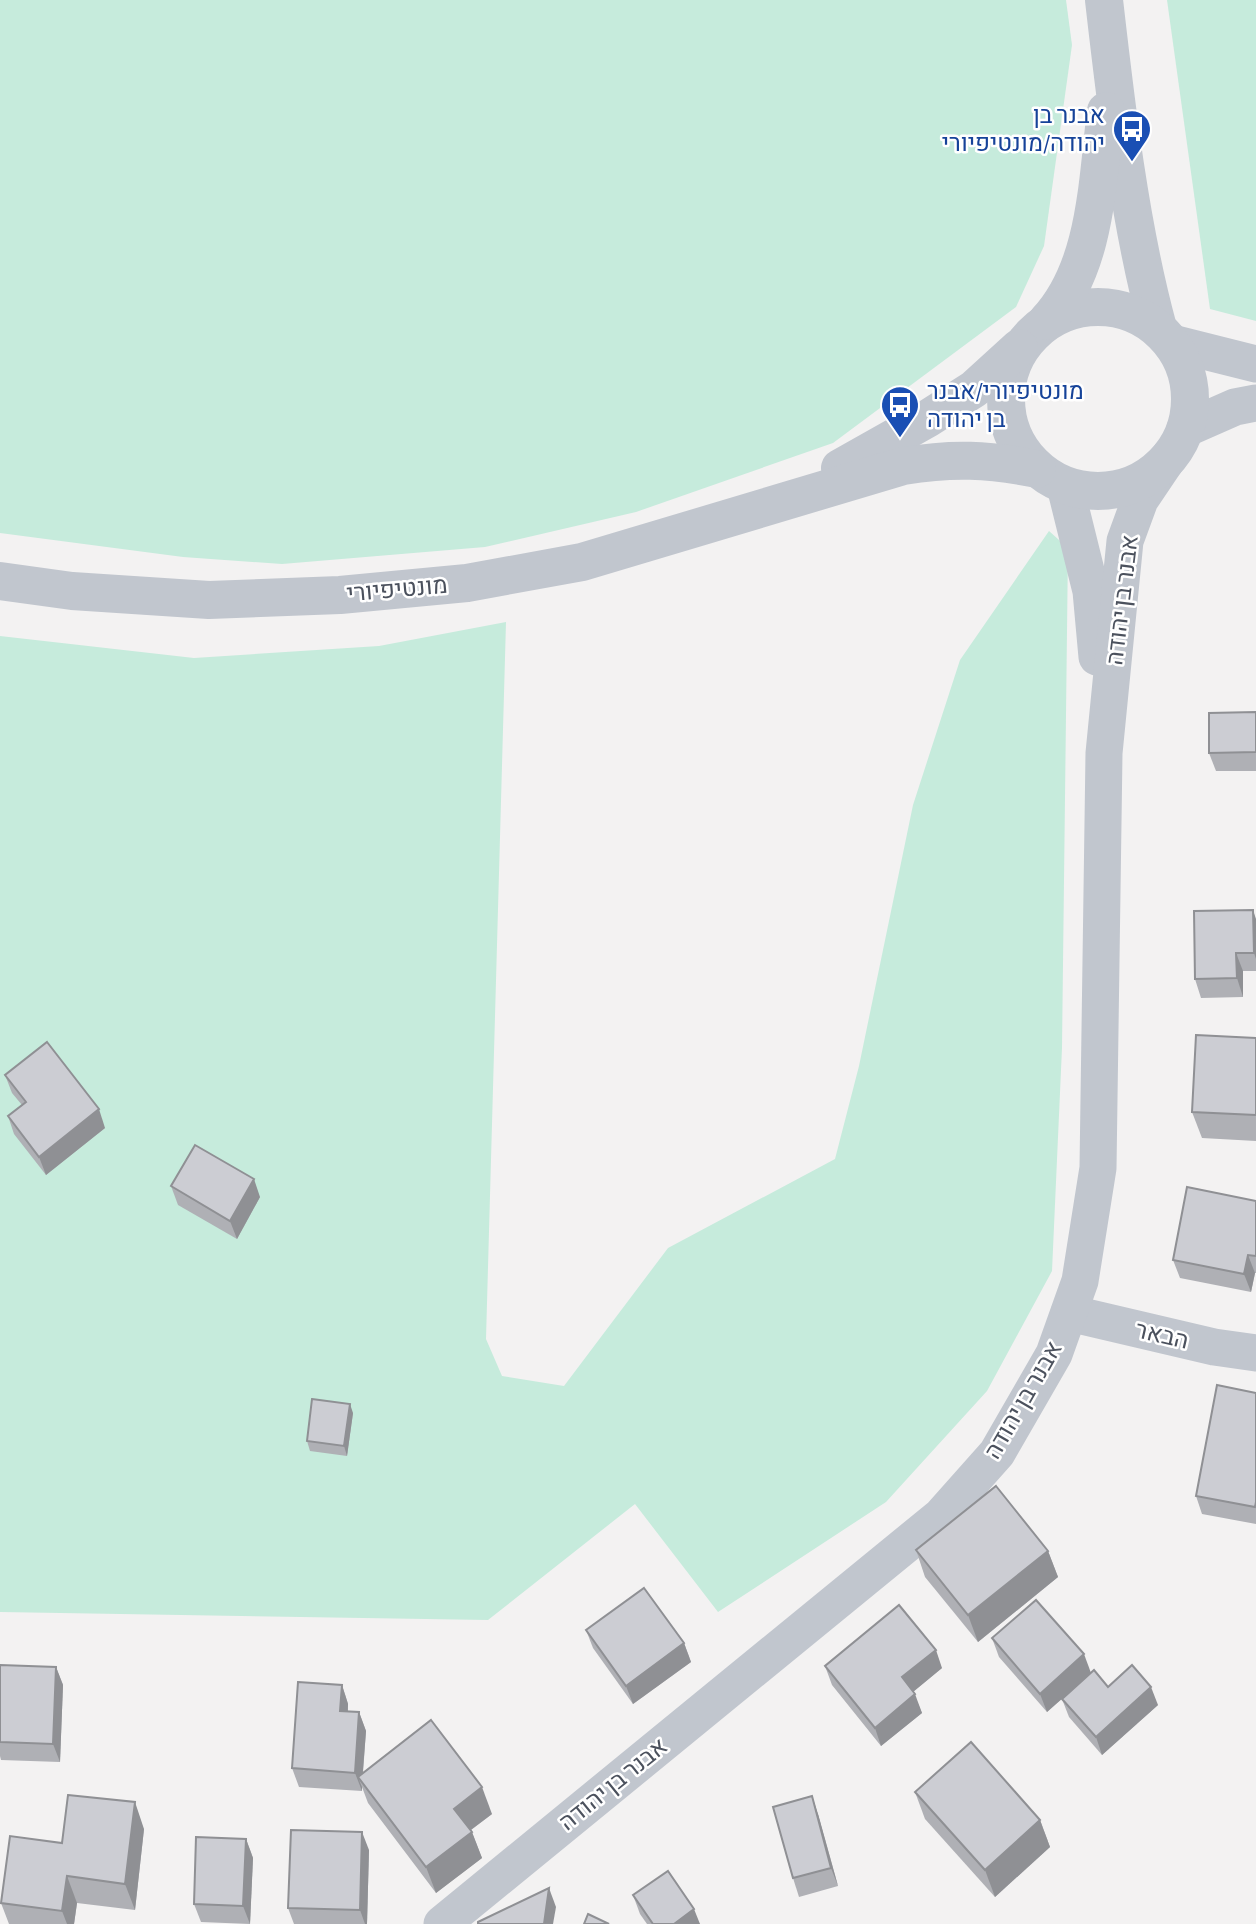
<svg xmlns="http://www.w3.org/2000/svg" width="1256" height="1924" font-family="'Alegreya Sans',Heebo,sans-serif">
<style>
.green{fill:#c6ebdc}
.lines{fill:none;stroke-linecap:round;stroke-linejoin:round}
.minor{stroke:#c1c6ce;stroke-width:37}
.tertiary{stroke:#c1c6ce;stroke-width:38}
.wall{fill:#afb0b5}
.shaded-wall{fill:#8f9094}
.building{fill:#cccdd3;stroke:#8f9094;stroke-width:2}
.labels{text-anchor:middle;stroke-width:5;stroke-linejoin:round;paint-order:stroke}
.transit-label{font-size:24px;fill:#164399;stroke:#fff;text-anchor:end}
.street-label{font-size:24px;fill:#4b515d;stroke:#fff}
</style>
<rect width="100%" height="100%" fill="#f3f2f2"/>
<g class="green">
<polygon points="0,0 1066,0 1072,45 1044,246 1016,307 833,443 636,512 485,547 282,564 183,557 0,533"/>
<polygon points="1167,0 1256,0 1256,321 1210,309"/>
<polygon points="1049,531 1068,548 1062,1048 1052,1271 987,1391 886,1502 718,1612 635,1504 488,1620 0,1612 0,636 194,658 379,646 506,622 486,1339 502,1376 564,1386 668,1248 835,1159 859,1066 913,805 960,660"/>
</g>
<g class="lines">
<g class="minor">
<polyline points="1172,343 1256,364"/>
<polyline points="1185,429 1235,407 1256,403"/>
<polyline points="1065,486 1091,591 1097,657"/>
<polyline points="1069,1313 1214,1347 1256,1353"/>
<polyline points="442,1924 941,1516 997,1453 1054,1354 1080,1281 1098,1168 1104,753 1125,541 1140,500 1169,457"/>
</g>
<g class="tertiary">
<path d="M1104 0C1116 105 1130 226 1158 328"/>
<circle cx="1098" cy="399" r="92"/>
<path d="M1047 321C1097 267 1097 181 1106 111"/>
<polyline points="840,468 927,419 974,389 1019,348"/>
<path d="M0 581 72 591 209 600 340 595 467 583 582 562 903 466C952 458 988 459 1037 469"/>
</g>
</g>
<g class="wall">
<polygon points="1256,712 1256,771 1216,771 1209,753"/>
<polygon points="1256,919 1256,971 1243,971 1243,997 1201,998 1195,979"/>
<polygon points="1256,1038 1256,1141 1202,1138 1192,1112"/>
<polygon points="5,1075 105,1128 46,1175 14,1134 8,1116 22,1105 12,1093"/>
<polygon points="171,1186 260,1197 237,1239 178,1205"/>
<polygon points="1256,1201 1256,1273 1255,1273 1251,1292 1180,1278 1173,1260"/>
<polygon points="1256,1393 1256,1524 1202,1514 1196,1496"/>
<polygon points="353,1413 347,1456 310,1451 307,1441"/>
<polygon points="916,1550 1048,1551 1058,1577 978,1642 925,1577"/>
<polygon points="586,1630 684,1643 691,1662 633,1704 593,1648"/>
<polygon points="992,1638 1091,1673 1047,1712 999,1657"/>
<polygon points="0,1665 56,1667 63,1685 60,1762 1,1760 0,1756"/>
<polygon points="825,1666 942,1668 913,1692 922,1713 881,1746 832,1685"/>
<polygon points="342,1685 348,1704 348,1711 359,1712 366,1731 363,1773 492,1814 471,1830 482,1858 436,1893 368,1803 362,1787 362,1791 299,1787 292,1768"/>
<polygon points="1108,1687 1158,1705 1102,1755 1069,1717 1062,1699"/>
<polygon points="915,1792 1040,1820 1050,1847 995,1897 925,1819"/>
<polygon points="818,1814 838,1886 799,1897 793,1878"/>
<polygon points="144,1829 135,1910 77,1903 74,1924 9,1924 1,1903 62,1843"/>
<polygon points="246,1839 253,1858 250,1924 201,1922 194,1904"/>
<polygon points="369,1850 367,1924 294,1924 288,1908"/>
<polygon points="633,1895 700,1924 647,1924 640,1914"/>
</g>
<g class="shaded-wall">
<polygon points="1253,910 1256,919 1256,959 1254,953"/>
<polygon points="1236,953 1243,971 1243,997 1237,978"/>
<polygon points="99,1109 105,1128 46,1175 39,1157"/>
<polygon points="254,1179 260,1197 237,1239 230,1221"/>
<polygon points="1248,1255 1255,1273 1251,1292 1244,1274"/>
<polygon points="350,1404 353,1413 347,1456 344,1446"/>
<polygon points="1048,1551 1058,1577 978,1642 968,1615"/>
<polygon points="684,1643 691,1662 633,1704 626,1686"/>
<polygon points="936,1650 942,1668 908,1696 902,1677"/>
<polygon points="1084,1654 1091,1673 1047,1712 1040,1694"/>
<polygon points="56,1667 63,1685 60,1762 53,1744"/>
<polygon points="342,1685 348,1704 347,1729 340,1711"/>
<polygon points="1151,1687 1158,1705 1102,1755 1096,1737"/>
<polygon points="915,1694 922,1713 881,1746 875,1728"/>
<polygon points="359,1712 366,1731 362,1782 358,1777 362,1787 362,1791 355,1773"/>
<polygon points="482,1787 492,1814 464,1835 454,1809"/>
<polygon points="812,1796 818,1814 838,1886 831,1868"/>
<polygon points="135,1802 144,1829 135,1910 125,1884"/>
<polygon points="1040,1820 1050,1847 995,1897 985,1870"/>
<polygon points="362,1832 369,1850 367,1924 365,1924 360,1910"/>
<polygon points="472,1832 482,1858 436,1893 426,1867"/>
<polygon points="246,1839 253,1858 250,1924 243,1906"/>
<polygon points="67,1876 77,1903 74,1924 67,1924 62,1911"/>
<polygon points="549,1888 556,1907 553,1924 544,1924"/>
<polygon points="694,1909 700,1924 674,1924"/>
</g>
<g class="building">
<polygon points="1256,712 1256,752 1209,753 1209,713"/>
<polygon points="1253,910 1254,953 1236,953 1237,978 1195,979 1194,911"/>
<polygon points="1196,1035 1256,1038 1256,1115 1192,1112"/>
<polygon points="47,1042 99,1109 39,1157 8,1116 26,1102 5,1075"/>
<polygon points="195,1145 254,1179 230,1221 171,1186"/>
<polygon points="1187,1187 1256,1201 1256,1256 1248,1255 1244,1274 1173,1260"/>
<polygon points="1217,1385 1256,1393 1256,1502 1255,1507 1196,1496"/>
<polygon points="312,1399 350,1404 344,1446 307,1441"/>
<polygon points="996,1486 1048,1551 968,1615 916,1550"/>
<polygon points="644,1588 684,1643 626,1686 586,1630"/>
<polygon points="1036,1600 1084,1654 1040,1694 992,1638"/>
<polygon points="899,1605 936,1650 902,1677 915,1694 875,1728 825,1666"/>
<polygon points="0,1665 56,1667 53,1744 0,1742"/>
<polygon points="1132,1665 1151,1687 1096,1737 1062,1699 1094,1670 1108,1687"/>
<polygon points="298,1682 342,1685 340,1711 359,1712 355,1773 292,1768"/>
<polygon points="431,1720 482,1787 454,1809 472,1832 426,1867 358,1777"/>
<polygon points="971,1742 1040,1820 985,1870 915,1792"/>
<polygon points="68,1795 135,1802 125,1884 67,1876 62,1911 1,1903 10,1836 62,1843"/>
<polygon points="812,1796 831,1868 793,1878 773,1807"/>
<polygon points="291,1830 362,1832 360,1910 288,1908"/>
<polygon points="196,1837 246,1839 243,1906 194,1904"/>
<polygon points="668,1871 694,1909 674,1924 653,1924 633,1895"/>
<polygon points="549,1888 544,1924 478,1924 478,1922"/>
<polygon points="588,1914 609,1924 584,1924"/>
</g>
<defs>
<symbol id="bus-pin" viewBox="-11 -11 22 30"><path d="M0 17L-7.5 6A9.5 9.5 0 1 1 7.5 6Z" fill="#1a4fb4" stroke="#fff"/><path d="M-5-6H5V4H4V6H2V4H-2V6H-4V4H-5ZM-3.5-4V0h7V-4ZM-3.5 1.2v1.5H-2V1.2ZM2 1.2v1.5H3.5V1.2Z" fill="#fff"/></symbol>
</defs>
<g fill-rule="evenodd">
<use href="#bus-pin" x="1110" y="107" width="44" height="60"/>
<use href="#bus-pin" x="878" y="383" width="44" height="60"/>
</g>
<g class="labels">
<g class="transit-label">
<text x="1105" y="123">אבנר בן<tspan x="1105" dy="28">יהודה/מונטיפיורי</tspan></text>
<text x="927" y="399" text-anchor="start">מונטיפיורי/אבנר<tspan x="927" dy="28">בן יהודה</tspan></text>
</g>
<g class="street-label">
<text transform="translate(397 589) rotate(-5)" y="8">מונטיפיורי</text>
<text transform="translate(1122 600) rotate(-83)" y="8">אבנר בן יהודה</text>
<text transform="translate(1162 1335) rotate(13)" y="8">הבאר</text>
<text transform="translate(1023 1400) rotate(-60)" y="8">אבנר בן יהודה</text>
<text transform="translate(613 1784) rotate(-39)" y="8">אבנר בן יהודה</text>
</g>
</g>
</svg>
